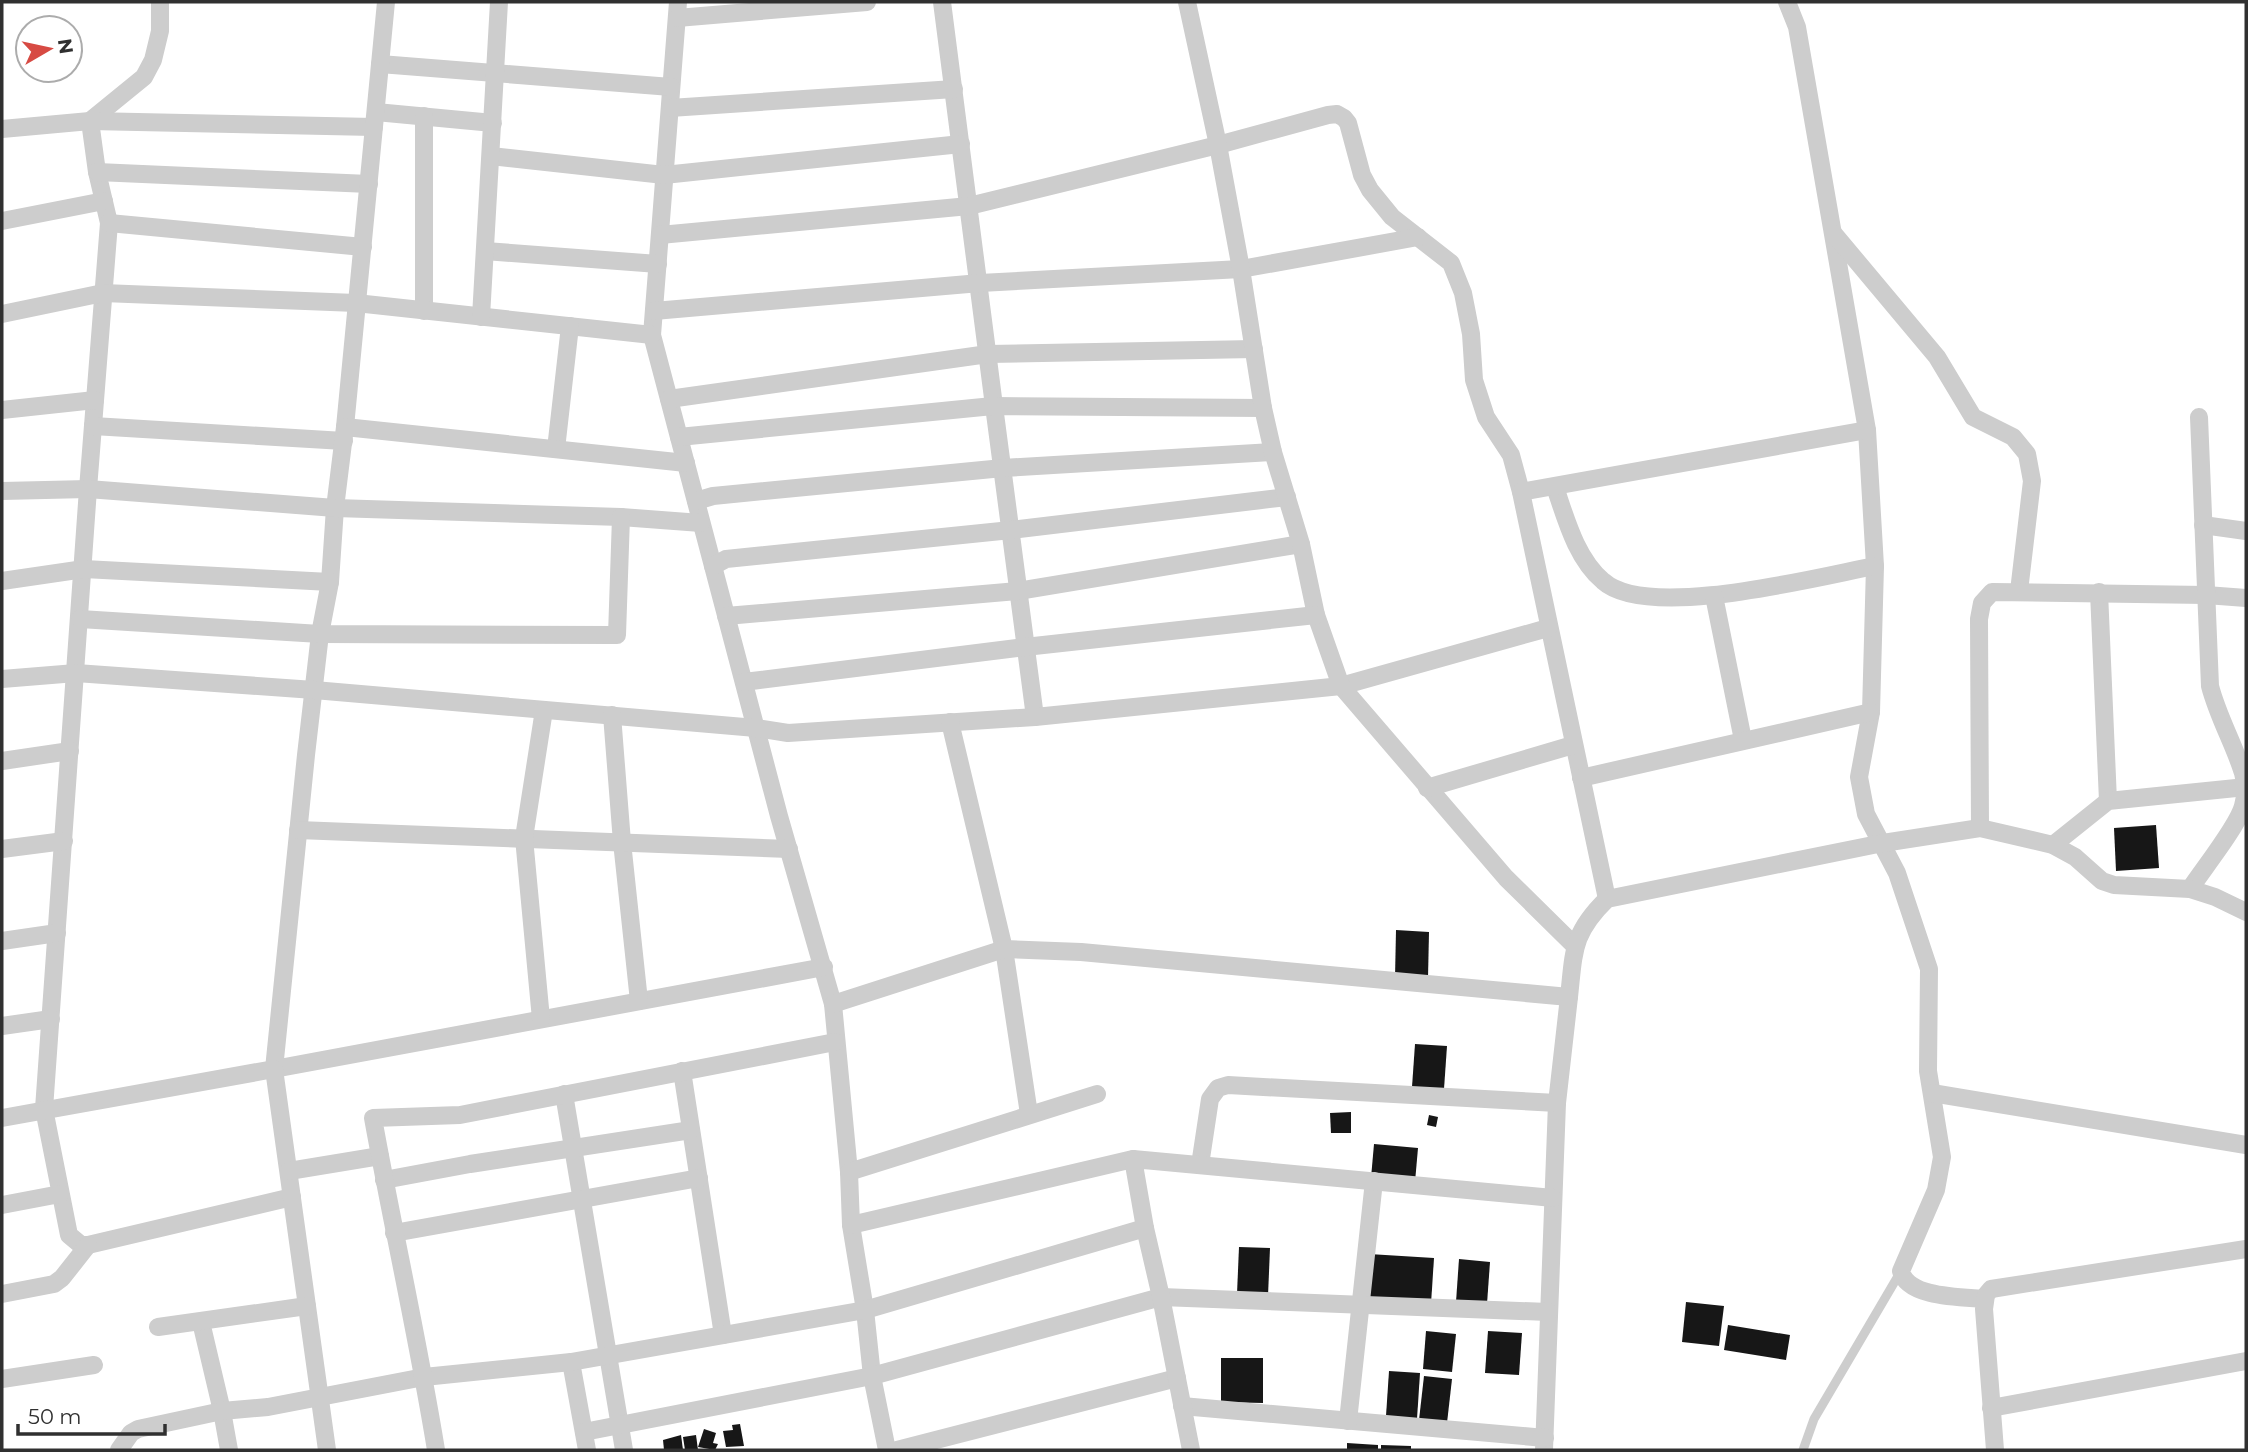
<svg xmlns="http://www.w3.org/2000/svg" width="2248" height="1452" font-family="Montserrat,sans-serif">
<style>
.building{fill:#171717}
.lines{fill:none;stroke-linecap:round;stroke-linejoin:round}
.lane{stroke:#cdcdcd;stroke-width:9}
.street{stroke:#cdcdcd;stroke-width:18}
</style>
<rect width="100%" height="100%" fill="#fff"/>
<g class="building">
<polygon points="2156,825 2159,868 2116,871 2114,828"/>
<polygon points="1396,930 1429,932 1428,978 1395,978"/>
<polygon points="1415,1044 1447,1046 1444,1089 1412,1087"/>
<polygon points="1351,1112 1351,1133 1331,1133 1330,1113"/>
<polygon points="1429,1115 1438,1117 1436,1127 1427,1125"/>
<polygon points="1374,1144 1418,1148 1415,1182 1371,1178"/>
<polygon points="1239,1247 1270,1248 1268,1296 1237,1294"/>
<polygon points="1369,1254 1434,1258 1431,1304 1367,1300"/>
<polygon points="1459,1259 1490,1262 1487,1304 1456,1302"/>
<polygon points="1686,1302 1724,1306 1719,1346 1682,1342"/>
<polygon points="1728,1325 1790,1335 1786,1360 1724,1350"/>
<polygon points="1426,1331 1456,1334 1452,1372 1423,1369"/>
<polygon points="1488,1331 1522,1333 1519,1375 1485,1373"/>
<polygon points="1221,1358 1263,1358 1263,1403 1221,1402"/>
<polygon points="1389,1371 1420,1373 1417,1419 1386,1416"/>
<polygon points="1424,1376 1452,1379 1447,1423 1419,1420"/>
<polygon points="740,1424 744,1446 726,1447 723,1431 733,1430 732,1425"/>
<polygon points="704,1429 716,1433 713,1443 718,1444 715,1450 698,1447"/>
<polygon points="681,1435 683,1450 664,1450 663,1440"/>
<polygon points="696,1435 698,1450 685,1450 683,1437"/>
<polygon points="1347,1443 1378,1445 1378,1450 1347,1450"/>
<polygon points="1381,1445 1411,1446 1411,1450 1381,1450"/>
</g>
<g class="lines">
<polyline class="lane" points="1803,1450 1814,1419 1901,1271"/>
<g class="street">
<polyline points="160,2 160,31 153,60 144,77 90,121 97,172 109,223 88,489 44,1109 69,1235 81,1245 88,1245 292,1197"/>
<polyline points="678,2 652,335 779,816 833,1004 849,1172 851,1225 865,1310 872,1376 887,1450"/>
<path d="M942 2C974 240 1002 479 1035 717"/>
<path d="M1787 2 1797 27 1867 430 1875 566 1871 712 1859 777 1866 814 1897 873 1929 969 1928 1071 1942 1157 1936 1190 1901 1271C1907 1298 1962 1297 1985 1299"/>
<polyline points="677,18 867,2"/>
<polyline points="380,64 671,87"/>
<polyline points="670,108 954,89"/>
<polyline points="376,112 493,123"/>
<polyline points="424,116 424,311"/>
<polyline points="2,129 90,121 374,127"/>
<polyline points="491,156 664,175 961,144"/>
<polyline points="97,172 369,184"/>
<polyline points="2,221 104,201"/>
<polyline points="109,223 363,247"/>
<polyline points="1834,234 1937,357 1973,417 2013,437 2027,454 2032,481 2019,591"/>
<polyline points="660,235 969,206 1218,145 1328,115 1337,114 1344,118 1348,123 1362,175 1370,190 1392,217 1451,263 1463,293 1471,334 1474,380 1486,417 1511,455 1521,492 1607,899"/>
<polyline points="485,251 658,264"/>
<polyline points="654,311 980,283 1241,269 1418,237"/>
<polyline points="2,314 103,293 356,303 652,335"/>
<polyline points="481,317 499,2"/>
<polyline points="669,399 988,354 1254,349"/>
<polyline points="2,410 95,400"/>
<polyline points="93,426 344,441"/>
<polyline points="345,427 386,2"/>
<polyline points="679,437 993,406 1263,408"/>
<polyline points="556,449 570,326"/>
<polyline points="686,463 345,427 335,508 330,582 320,634 306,755 274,1069 824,967"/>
<path d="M1555 487C1566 519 1576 558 1603 581 1647 621 1817 577 1875 566"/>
<polyline points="2,491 88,489 335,508 621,517 701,523"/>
<polyline points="1521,492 1867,430"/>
<polyline points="696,501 713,496 1003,468 1273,452"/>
<polyline points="2203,525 2246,531"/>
<polyline points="713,566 726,559 1011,530 1287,497"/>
<polyline points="2,581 84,569 330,582"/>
<polyline points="2099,592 2108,801"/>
<polyline points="1714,596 1743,740"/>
<polyline points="726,616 1018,591 1301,544"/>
<polyline points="80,619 320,634 617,635 621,517"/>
<polyline points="1548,628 1341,686 1506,878 1575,946"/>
<polyline points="2,679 76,673 314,690 756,728 788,733 1035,717 1341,686 1316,615 1301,544 1273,452 1263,408 1241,269 1218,145 1187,2"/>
<polyline points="744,682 1025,647 1316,615"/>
<polyline points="612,715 622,842 639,1001"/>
<polyline points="950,722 1004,949 1029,1114"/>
<polyline points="2,761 70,751"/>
<polyline points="1581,778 1871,712"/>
<polyline points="1427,788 1573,745"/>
<polyline points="1980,828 1979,619 1982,603 1992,592 2206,595 2246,598"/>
<polyline points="298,830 789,849"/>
<polyline points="2053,845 2108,801 2246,787"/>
<polyline points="2,849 64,841"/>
<path d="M2190 889C2203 869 2238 826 2243 806 2246 795 2246 784 2243 773 2234 744 2218 717 2210 686L2199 417"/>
<polyline points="2,941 57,933"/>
<path d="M1569 997C1574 951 1572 933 1607 899L1883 843 1980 828 2053 845 2075 857 2102 881 2114 885 2190 889 2215 897 2246 912"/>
<polyline points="833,1004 1004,949 1081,952 1569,997 1557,1103 1544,1450"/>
<polyline points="541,1019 524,838 544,710"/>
<polyline points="2,1026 51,1019"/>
<polyline points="682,1071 723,1335"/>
<polyline points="1932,1093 2246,1145"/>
<polyline points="564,1094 624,1450"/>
<polyline points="2,1118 274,1069 327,1450"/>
<polyline points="1200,1165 1210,1099 1218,1088 1228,1085 1557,1103"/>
<polyline points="289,1171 380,1156"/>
<polyline points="849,1172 1097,1094"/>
<polyline points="384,1180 470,1164 691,1130"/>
<polyline points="2,1205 60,1194"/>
<polyline points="851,1225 1133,1159"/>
<polyline points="394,1233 699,1178"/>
<polyline points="2,1294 54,1284 62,1278 88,1245"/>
<polyline points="201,1322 222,1411 229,1450"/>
<polyline points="158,1327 307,1306"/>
<polyline points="571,1362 587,1450"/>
<polyline points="2,1379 94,1365"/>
<polyline points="1182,1406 1545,1438"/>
<polyline points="1991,1408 2246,1361"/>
<polyline points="1348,1421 1374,1181"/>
<polyline points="584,1432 872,1376 1161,1297 1548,1312"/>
<polyline points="119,1450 131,1433 138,1429 222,1411 268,1407 424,1377 571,1362 865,1310 1145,1228"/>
<path d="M436 1450C418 1339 393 1229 373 1118L460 1115 835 1042"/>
<polyline points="897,1450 1177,1378"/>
<polyline points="1191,1450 1161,1297 1145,1228 1133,1159 1553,1198"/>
<polyline points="1995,1450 1984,1309 1986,1295 1991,1289 2246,1249"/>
</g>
</g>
<rect width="2248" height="1452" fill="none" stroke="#303030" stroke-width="7"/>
<g transform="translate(49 49) rotate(81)"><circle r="33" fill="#ffffff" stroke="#acacac" stroke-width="2"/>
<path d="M0-5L12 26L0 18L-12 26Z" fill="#d74a43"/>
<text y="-10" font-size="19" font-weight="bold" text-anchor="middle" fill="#303030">N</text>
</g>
<path d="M18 1424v10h147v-10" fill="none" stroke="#303030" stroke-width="3.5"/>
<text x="28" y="1424" font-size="21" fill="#303030" stroke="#ffffff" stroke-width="5" paint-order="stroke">50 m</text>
</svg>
